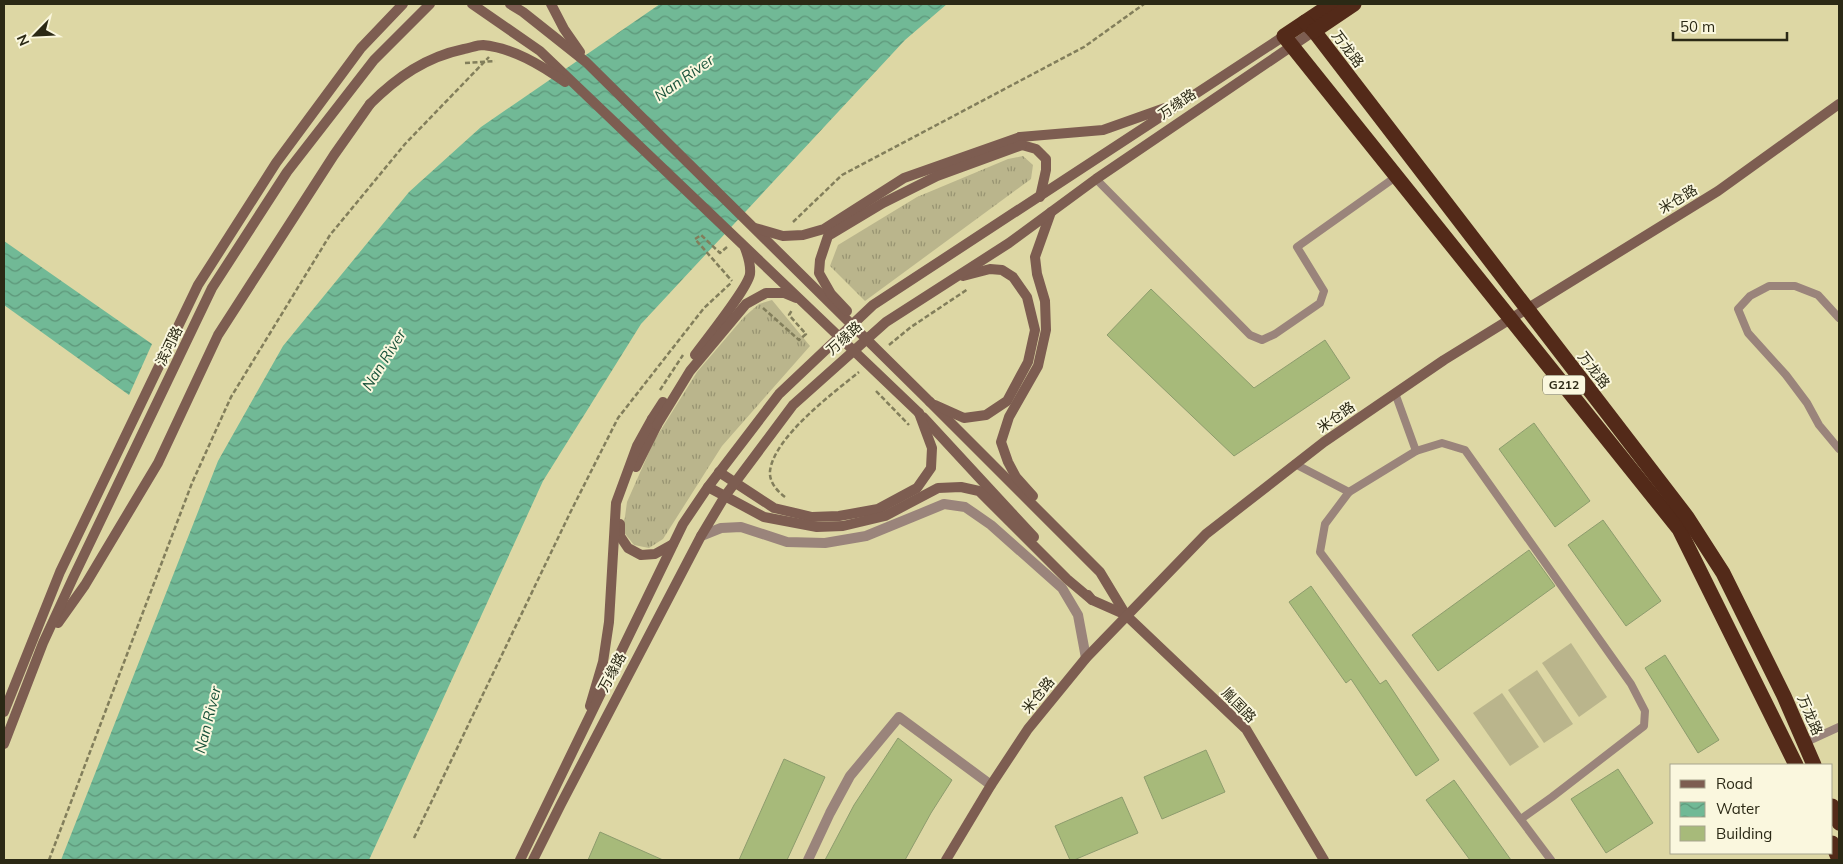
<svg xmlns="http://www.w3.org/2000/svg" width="1843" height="864" font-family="Mulish,'Noto Sans SC',sans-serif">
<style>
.grass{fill:url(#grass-tufts)}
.pitch{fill:#bab58c}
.water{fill:url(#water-waves)}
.building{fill:#a7ba7a;stroke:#8d9c6d}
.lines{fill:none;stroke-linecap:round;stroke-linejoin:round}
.path{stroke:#827e5b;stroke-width:2.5;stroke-dasharray:5 2.5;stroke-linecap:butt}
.lane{stroke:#9a847b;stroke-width:8}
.street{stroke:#9a847b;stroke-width:10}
.secondary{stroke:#7d5d51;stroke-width:10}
.highway{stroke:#532a19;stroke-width:15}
.path-bridge{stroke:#827e5b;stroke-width:2.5;stroke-dasharray:5 2.5;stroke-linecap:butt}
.secondary-bridge{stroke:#7d5d51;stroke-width:10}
.labels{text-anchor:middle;stroke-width:4;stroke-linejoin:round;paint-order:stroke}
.shield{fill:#faf7de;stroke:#696751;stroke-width:1}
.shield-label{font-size:12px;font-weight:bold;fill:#2b2915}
.street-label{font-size:14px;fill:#2b2915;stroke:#faf7de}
.water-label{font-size:15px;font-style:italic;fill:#1a533b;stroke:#faf7de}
</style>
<defs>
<pattern id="grass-tufts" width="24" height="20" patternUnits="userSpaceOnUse" patternTransform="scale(1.25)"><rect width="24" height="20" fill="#bab58c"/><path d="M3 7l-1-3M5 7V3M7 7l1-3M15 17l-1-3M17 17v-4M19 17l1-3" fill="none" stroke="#979371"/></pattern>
<pattern id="water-waves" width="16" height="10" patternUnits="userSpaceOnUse" patternTransform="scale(1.25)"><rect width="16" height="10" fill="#71b996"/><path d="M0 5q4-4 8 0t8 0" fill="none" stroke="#5d9679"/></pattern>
</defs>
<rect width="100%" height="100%" fill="#ddd7a4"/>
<g class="grass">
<polygon points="1023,156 1033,165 1031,179 865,301 830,266 838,245 917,197 1008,159"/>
<polygon points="772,300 810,346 722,446 663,539 649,548 634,545 623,531 627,502 654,441 697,372 744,317 759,304"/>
</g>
<g class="pitch">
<polygon points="1571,643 1607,697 1579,717 1542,663"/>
<polygon points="1537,670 1573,724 1544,743 1508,690"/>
<polygon points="1502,693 1539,747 1510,766 1473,713"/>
</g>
<g class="water">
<polygon points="660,4 947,4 905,40 641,324 543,481 369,860 61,860 218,461 283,346 409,192 481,127"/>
<polygon points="4,241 152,344 129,395 4,305"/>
</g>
<g class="building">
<polygon points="1151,289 1254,388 1325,340 1350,378 1234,456 1107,335"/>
<polygon points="1534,423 1590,501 1555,527 1499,449"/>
<polygon points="1603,520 1661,601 1626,626 1568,545"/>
<polygon points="1529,550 1555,586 1438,671 1412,635"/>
<polygon points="1311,586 1380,684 1386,680 1439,760 1416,776 1351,679 1346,683 1289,602"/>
<polygon points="1665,655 1719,740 1698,753 1645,668"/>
<polygon points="898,738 952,780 931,813 905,860 825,860 854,805"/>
<polygon points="1206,750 1225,792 1162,819 1144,777"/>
<polygon points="784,759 825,777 787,860 739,860"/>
<polygon points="1618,769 1653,823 1606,853 1571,799"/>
<polygon points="1454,780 1511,860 1470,860 1426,800"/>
<polygon points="1122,797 1138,833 1074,860 1070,860 1055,826"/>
<polygon points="600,832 663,860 588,860"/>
</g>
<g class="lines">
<g class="path">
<polyline points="793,222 842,175 1084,47 1144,4"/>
<polyline points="727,247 720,253 701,235 695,239 732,281"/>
<polyline points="763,308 799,340 806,334 789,315 792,310"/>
<polyline points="889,345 911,327 968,289"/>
<path d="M785 497C777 491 769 482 770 471 774 437 833 393 859 372"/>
<polyline points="414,838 570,513 618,418 704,308 732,282"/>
<polyline points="49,860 192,483 231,397 330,235 405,144 489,57"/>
</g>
<g class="lane">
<polyline points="1096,179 1250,335 1262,340 1275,334 1320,303 1324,291 1297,247 1397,176"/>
<polyline points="1839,318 1818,295 1795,286 1769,286 1750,296 1738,309 1748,333 1786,375 1807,403 1819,425 1839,449"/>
<polyline points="1416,451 1442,443 1465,450 1631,684 1645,711 1644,726 1552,797 1521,819"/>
<polyline points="1295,464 1349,492 1416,451 1395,393"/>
<polyline points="1349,492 1325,524 1320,552 1551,860"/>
<polyline points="1804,743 1839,727"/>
</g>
<g class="street">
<polyline points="701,536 721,528 741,527 787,542 825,543 866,536 944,504 965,507 991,525 1062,588 1078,615 1086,658"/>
<polyline points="808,860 830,813 850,776 899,717 991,785"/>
</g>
<g class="secondary">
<polyline points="1020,137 1103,130 1165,108"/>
<polyline points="1022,145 1036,149 1046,159 1046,170 1040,197"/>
<polyline points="930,402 1100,572 1126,615 1246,729 1324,860"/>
<polyline points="935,405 964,418 986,415 1007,401 1028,362 1035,330 1027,297 1013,277 1002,270 990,269 963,276"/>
<polyline points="923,417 1034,537"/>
<polyline points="636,467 657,425"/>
<polyline points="719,472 774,508 812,517 839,516 878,509 917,488 931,468 932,448 919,413"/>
<polyline points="708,487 764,517 817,527 843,526 885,516 938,488 961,487 979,491 1067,579 1092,600"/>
<polyline points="1033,496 1016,477 1008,462 1001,442 1009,417 1038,366 1046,330 1045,301 1037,274 1035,257 1051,212"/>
<polyline points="620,524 620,536 628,548 641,555 655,554 673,544"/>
<polyline points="1088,595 1092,600 1126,615"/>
<polyline points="58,623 85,585 158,463 218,335 334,155 370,104"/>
<polyline points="590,706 603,662 609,622 616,503 637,446 652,419"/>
<polyline points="4,712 60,572 198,285 276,163 361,48 403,4"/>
<polyline points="4,744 43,643 73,578 212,288 287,172 374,60 430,4"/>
<polyline points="520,860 683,524 708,487 779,394 873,305 1284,36"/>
<polyline points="533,860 561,804 701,536 725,496 793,405 886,322 1009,243 1096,179 1314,31"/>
<polyline points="946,860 991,785 1028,729 1086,658 1206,534 1324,442 1444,360 1718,191 1839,104"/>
</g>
<g class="highway">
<polyline points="1332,4 1284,36 1679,529 1796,765"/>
<polyline points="1305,22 1314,31 1687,517 1723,573 1784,696 1814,765"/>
<polyline points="1314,31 1354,4"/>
<polyline points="1832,806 1839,823"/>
<polyline points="1832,843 1839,860"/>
</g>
<g class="path-bridge">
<polyline points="465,63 495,61"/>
<polyline points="660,390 683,355"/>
<polyline points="876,391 909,425"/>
</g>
<g class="secondary-bridge">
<polyline points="472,4 540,51 919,413"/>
<polyline points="510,4 523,12 586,62 930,402"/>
<polyline points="551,4 564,29 580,52"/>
<path d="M370 104C397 77 426 57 464 49 470 48 477 45 483 45 513 48 541 65 565 82"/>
<polyline points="755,228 783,236 803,235 824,229 904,178 1020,137"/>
<polyline points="847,311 831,294 819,273 820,260 828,236 883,203 937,176 1022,145"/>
<path d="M695 355C705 341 748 288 750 274 751 265 748 256 745 248"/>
<polyline points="652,419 663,402"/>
<polyline points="657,425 690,371 746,304 766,293 784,293 796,298"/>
</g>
</g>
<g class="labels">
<rect class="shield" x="1543" y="375.5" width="42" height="19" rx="4"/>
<g class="shield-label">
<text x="1564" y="389">G212</text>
</g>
<g class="street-label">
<text transform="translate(1348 49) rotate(53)" y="5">万龙路</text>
<text transform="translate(1177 104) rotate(-34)" y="5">万缘路</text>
<text transform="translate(1678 199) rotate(-31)" y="5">米仓路</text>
<text transform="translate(844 338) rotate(-42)" y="5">万缘路</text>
<text transform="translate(169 346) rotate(-64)" y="5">滨河路</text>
<text transform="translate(1594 370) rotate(52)" y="5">万龙路</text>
<text transform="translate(1336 417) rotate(-35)" y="5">米仓路</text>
<text transform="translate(612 672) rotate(-62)" y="5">万缘路</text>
<text transform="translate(1038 695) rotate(-51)" y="5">米仓路</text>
<text transform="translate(1239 705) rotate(46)" y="5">胤国路</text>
<text transform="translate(1810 715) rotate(67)" y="5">万龙路</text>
</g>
<g class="water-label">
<text transform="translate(684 78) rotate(-35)" y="5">Nan River</text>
<text transform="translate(384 360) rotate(-58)" y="5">Nan River</text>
<text transform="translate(208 720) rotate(-76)" y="5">Nan River</text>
</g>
</g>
<rect width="1843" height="864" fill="none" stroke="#2b2915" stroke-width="10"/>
<rect x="1670" y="764" width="162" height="90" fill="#faf7de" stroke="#a7a58e"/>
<rect x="1680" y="780" width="25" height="8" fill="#7d5d51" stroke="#a7a58e"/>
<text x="1716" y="789" font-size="15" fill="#2b2915">Road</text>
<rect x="1680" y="802" width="25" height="15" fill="url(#water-waves)" stroke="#a7a58e"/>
<text x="1716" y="814" font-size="15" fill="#2b2915">Water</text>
<rect x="1680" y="826" width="25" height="15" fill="#a7ba7a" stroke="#a7a58e"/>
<text x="1716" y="839" font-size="15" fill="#2b2915">Building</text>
<g transform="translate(35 35) rotate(246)" stroke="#faf7de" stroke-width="4" paint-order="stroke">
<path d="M0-4L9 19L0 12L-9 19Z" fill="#2b2915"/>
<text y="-8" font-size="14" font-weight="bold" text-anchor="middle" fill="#2b2915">N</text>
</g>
<path d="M1673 32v8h114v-8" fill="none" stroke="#2b2915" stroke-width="2.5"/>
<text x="1680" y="32" font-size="15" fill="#2b2915" stroke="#faf7de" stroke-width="4" paint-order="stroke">50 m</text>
</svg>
